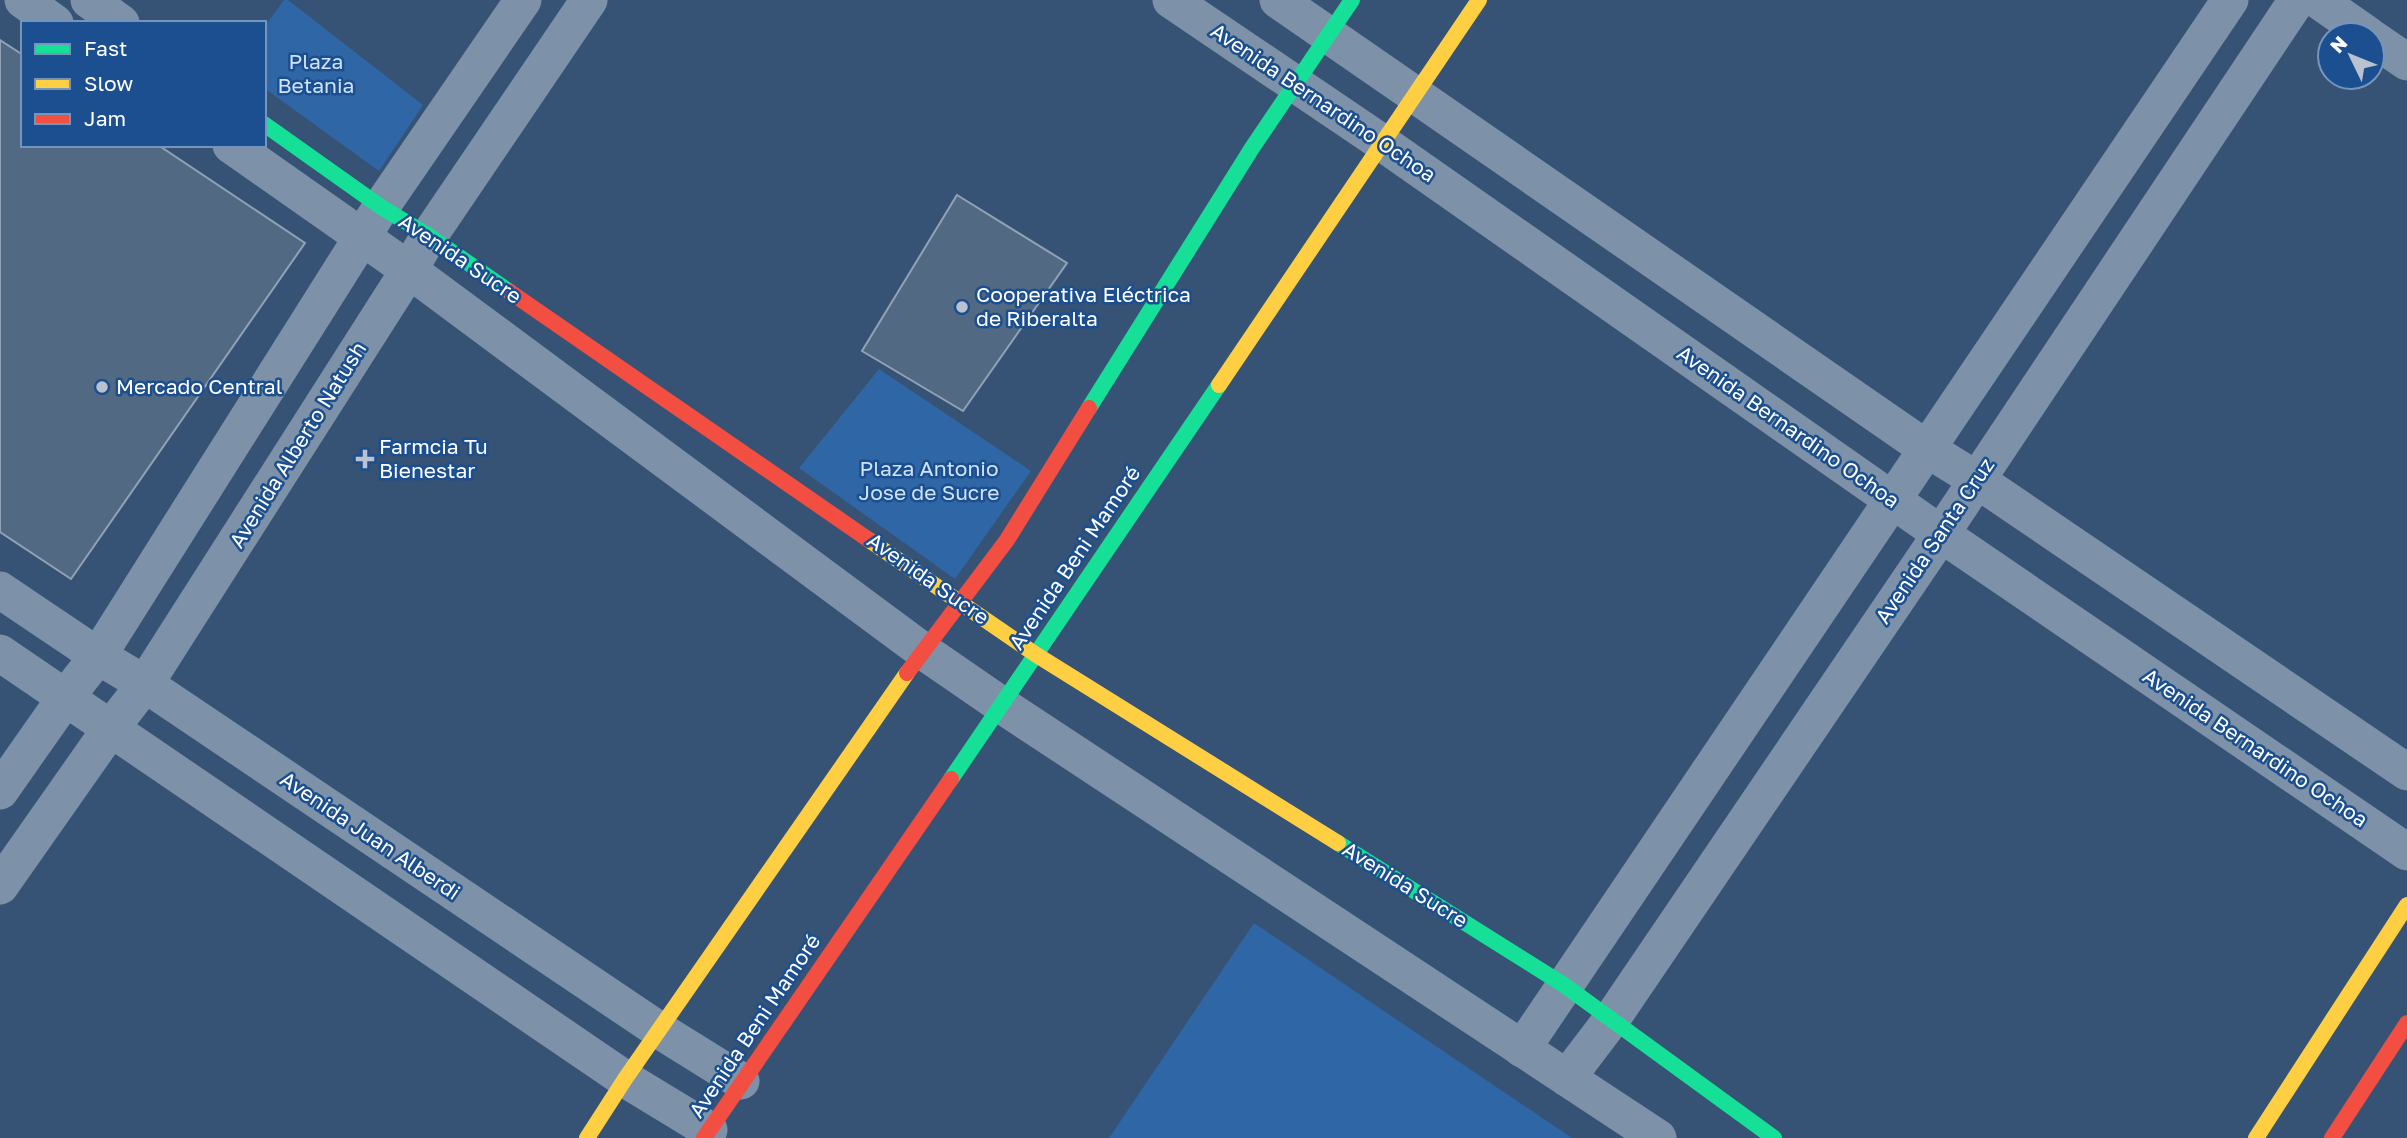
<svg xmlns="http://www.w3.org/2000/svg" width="2407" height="1138" font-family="'Golos Text',sans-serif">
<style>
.green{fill:#2f66a5}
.building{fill:#526984;stroke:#92a2b6;stroke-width:2}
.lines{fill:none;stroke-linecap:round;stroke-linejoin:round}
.street{stroke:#7d92a8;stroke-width:37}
.fast{stroke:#16e098;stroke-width:16}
.slow{stroke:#ffcf43;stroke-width:16}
.jam{stroke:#f24e42;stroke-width:16}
.poi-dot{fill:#b9c2ce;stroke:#1b4f8f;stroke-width:2.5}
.labels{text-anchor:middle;stroke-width:5;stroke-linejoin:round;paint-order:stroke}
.park-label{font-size:21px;fill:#cfe3fa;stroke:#1b4f8f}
.street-label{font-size:21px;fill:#fff;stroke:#1b4f8f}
.poi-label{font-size:21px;fill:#fff;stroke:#1b4f8f;text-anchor:start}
</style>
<rect width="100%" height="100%" fill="#365274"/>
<g class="green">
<polygon points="284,0 288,0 423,105 379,171 264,88 264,27"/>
<polygon points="879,369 1031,471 955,579 799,468"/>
<polygon points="1254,923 1572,1138 1109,1138"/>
</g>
<g class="building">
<polygon points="0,40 23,55 23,145 158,145 305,243 71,579 0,532"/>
<polygon points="957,195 1067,263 963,411 862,351"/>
</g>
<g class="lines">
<g class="street">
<polyline points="23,0 55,23"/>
<polyline points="89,0 121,23"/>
<polyline points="1171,0 1381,142 1941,534 2407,852"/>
<polyline points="1278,0 1927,449 1977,480 2407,772"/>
<polyline points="2318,0 2368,35"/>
<polyline points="2372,38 2407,62"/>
<polyline points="231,145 409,270 923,651 1000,704 1658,1138"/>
<polyline points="0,590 98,656 145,684 659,1030 741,1081"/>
<polyline points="0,653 625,1079 709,1130"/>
<polyline points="0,791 66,697 98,656 381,207 523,0"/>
<polyline points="0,886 111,728 145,684 409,270 429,236 589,0"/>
<polyline points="1522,1049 2230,0"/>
<polyline points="1567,1078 1611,1020 1941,534 2297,0"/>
</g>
<g class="fast">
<polyline points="264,124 381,207 429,236 510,292"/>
<polyline points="1089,408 1252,148 1352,0"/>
<polyline points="951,779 1219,385"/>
<polyline points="1338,843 1564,985 1774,1138"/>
</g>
<g class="slow">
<polyline points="1219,385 1479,0"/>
<polyline points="869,540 1035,654 1338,843"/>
<polyline points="587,1138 625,1079 907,673"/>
<polyline points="2256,1138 2407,905"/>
</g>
<g class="jam">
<polyline points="510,292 869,540"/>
<polyline points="907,673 1007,540 1089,408"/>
<polyline points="704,1138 951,779"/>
<polyline points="2332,1138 2407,1023"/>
</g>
</g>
<g class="poi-dot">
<circle cx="962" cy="307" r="7"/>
<circle cx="102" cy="387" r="7"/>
<path d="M361.5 448.5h7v7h7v7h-7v7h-7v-7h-7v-7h7z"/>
</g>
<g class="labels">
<g class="park-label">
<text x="316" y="69">Plaza<tspan x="316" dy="24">Betania</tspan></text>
<text x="929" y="476">Plaza Antonio<tspan x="929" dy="24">Jose de Sucre</tspan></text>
</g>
<g class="street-label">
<text transform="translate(1323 103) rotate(34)" y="7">Avenida Bernardino Ochoa</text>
<text transform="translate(460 259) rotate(34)" y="7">Avenida Sucre</text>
<text transform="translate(1788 427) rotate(35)" y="7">Avenida Bernardino Ochoa</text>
<text transform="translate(298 445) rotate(-58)" y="7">Avenida Alberto Natush</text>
<text transform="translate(1935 541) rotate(-56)" y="7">Avenida Santa Cruz</text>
<text transform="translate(1075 558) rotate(-56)" y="7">Avenida Beni Mamoré</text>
<text transform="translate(928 579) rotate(35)" y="7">Avenida Sucre</text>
<text transform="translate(2255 748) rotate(34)" y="7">Avenida Bernardino Ochoa</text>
<text transform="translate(370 836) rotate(34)" y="7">Avenida Juan Alberdi</text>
<text transform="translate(1405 885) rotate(32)" y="7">Avenida Sucre</text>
<text transform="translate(755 1026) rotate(-56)" y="7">Avenida Beni Mamoré</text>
</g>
<g class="poi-label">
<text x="976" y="302">Cooperativa Eléctrica<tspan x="976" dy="24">de Riberalta</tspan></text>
<text x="116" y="394">Mercado Central</text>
<text x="379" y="454">Farmcia Tu<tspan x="379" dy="24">Bienestar</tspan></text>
</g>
</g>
<rect x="21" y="21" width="245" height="126" fill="#1b4f8f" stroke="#7695bc" stroke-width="2"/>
<rect x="35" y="44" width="35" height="10" fill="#16e098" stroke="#7695bc" stroke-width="2"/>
<text x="84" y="56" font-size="21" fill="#ffffff">Fast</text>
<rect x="35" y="79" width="35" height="10" fill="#ffcf43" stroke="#7695bc" stroke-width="2"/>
<text x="84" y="91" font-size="21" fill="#ffffff">Slow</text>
<rect x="35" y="114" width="35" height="10" fill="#f24e42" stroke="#7695bc" stroke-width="2"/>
<text x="84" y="126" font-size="21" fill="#ffffff">Jam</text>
<g transform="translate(2351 56) rotate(313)"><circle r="33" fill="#1b4f8f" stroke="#7695bc" stroke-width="2"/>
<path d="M0-5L12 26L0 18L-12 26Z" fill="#b9c2ce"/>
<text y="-10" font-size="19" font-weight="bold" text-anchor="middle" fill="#ffffff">N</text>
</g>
</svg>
